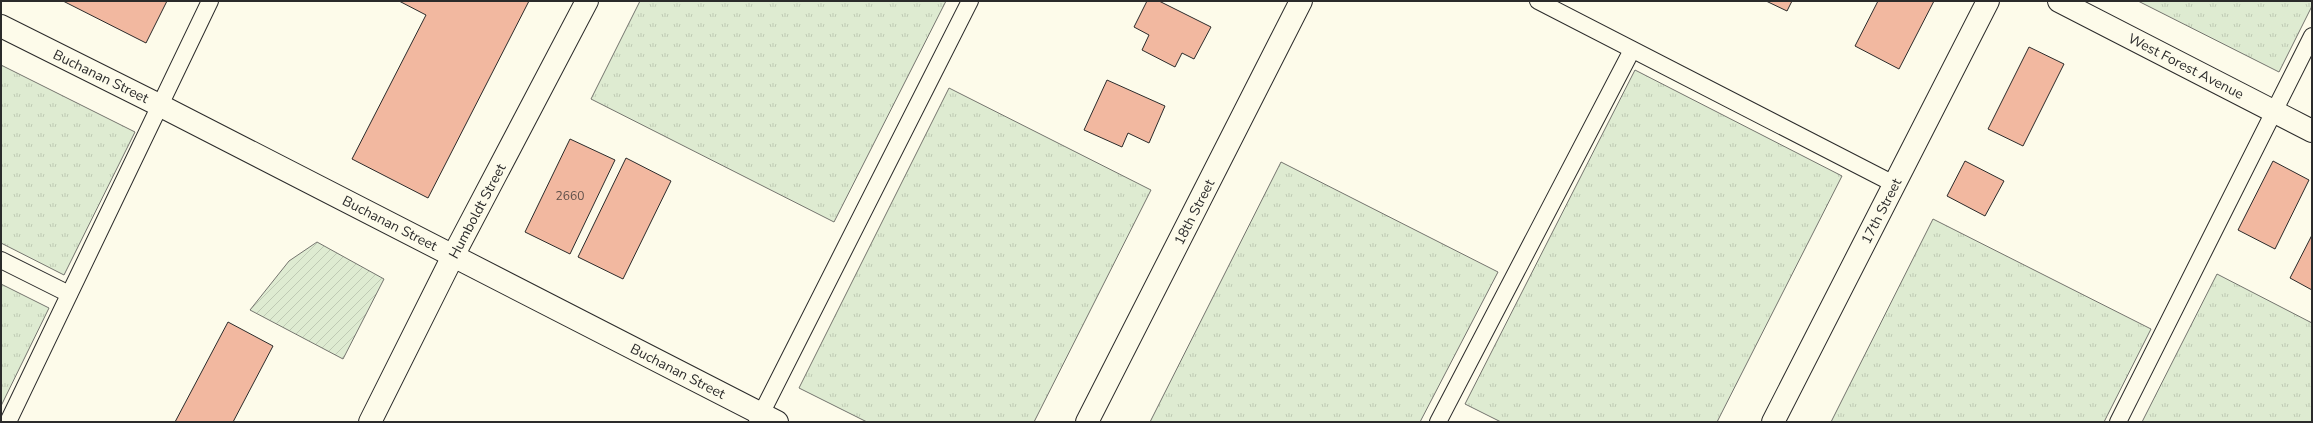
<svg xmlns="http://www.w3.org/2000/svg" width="2313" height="423" font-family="'Nunito Sans',sans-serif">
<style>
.grass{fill:url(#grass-tufts);stroke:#74746e}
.garden{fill:url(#garden-furrows);stroke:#74746e}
.building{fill:#f2b8a0;stroke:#2b2b2b}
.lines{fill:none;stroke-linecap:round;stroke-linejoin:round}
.lane-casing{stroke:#2b2b2b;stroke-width:18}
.street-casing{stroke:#2b2b2b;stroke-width:24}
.secondary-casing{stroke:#2b2b2b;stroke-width:24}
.lane{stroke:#fdfbea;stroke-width:16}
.street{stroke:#fdfbea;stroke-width:22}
.secondary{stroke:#fdfbea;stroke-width:22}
.labels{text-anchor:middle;stroke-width:3;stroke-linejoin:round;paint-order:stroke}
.number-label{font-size:12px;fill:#5d4e48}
.street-label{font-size:14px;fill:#2b2b2b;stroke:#fdfbea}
</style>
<defs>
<pattern id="grass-tufts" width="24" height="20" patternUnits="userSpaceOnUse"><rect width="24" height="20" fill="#deebd1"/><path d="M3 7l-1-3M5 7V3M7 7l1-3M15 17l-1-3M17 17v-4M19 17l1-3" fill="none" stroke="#bfcab4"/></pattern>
<pattern id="garden-furrows" width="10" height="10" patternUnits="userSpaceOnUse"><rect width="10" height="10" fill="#deebd1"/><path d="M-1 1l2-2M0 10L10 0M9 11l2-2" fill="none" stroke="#bfcab4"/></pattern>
</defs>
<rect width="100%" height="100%" fill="#fdfbea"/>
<g class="grass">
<polygon points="640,1 946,1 834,222 591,99"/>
<polygon points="2138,1 2312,1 2312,6 2279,72"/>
<polygon points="1,65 135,132 64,275 1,243"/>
<polygon points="1635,70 1842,176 1717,422 1501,422 1465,404"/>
<polygon points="949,88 1151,190 1034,422 867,422 799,388"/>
<polygon points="1281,162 1498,272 1420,422 1150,422"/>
<polygon points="1933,219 2151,329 2104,422 1831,422"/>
<polygon points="2217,274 2312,323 2312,422 2142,422"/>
<polygon points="1,284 49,308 1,406"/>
</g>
<polygon class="garden" points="317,242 384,279 343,359 250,310 289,261"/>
<g class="building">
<polygon points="63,1 167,1 146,43"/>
<polygon points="399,1 529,1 428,198 352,159 426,15"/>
<polygon points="1147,1 1159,1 1211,27 1194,59 1182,53 1175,67 1142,50 1149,35 1134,27"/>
<polygon points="1766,1 1792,1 1787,11"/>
<polygon points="1878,1 1934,1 1899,69 1855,46"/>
<polygon points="2029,47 2064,64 2023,146 1988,129"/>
<polygon points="1107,80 1165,106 1149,143 1128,133 1122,147 1084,130"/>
<polygon points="570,139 615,160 570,254 525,232"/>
<polygon points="626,158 671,181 623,279 578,257"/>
<polygon points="1965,161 2004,181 1985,216 1947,196"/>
<polygon points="2273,161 2309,180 2275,249 2238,230"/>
<polygon points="2312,235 2312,290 2290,278"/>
<polygon points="228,322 273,346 233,422 175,422"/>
</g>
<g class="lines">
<defs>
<g id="lane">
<polyline points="1538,1 1894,184"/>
<polyline points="1,260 69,294"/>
<polyline points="8,422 210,1"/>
<polyline points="757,422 970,1"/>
<polyline points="1438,422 1632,50"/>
<polyline points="2118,422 2312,36"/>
</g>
<g id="street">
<polyline points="2059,1 2312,131"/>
<polyline points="370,422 453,256 587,1"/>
<polyline points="1087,422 1301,1"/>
<polyline points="1773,422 1988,1"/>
</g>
<polyline id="secondary" points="1,26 159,105 777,422"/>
</defs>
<use href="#lane" class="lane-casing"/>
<use href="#street" class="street-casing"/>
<use href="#secondary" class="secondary-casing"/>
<use href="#lane" class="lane"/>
<use href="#street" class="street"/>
<use href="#secondary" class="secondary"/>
</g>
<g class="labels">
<g class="number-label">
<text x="570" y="200">2660</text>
</g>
<g class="street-label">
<text transform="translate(2186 66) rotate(27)" y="5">West Forest Avenue</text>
<text transform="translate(101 76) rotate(26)" y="5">Buchanan Street</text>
<text transform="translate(477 211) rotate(-62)" y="5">Humboldt Street</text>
<text transform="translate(1881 211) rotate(-63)" y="5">17th Street</text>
<text transform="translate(1194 212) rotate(-63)" y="5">18th Street</text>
<text transform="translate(390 223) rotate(27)" y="5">Buchanan Street</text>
<text transform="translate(678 371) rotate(27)" y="5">Buchanan Street</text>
</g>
</g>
<rect width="2313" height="423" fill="none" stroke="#2b2b2b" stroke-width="4"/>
</svg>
